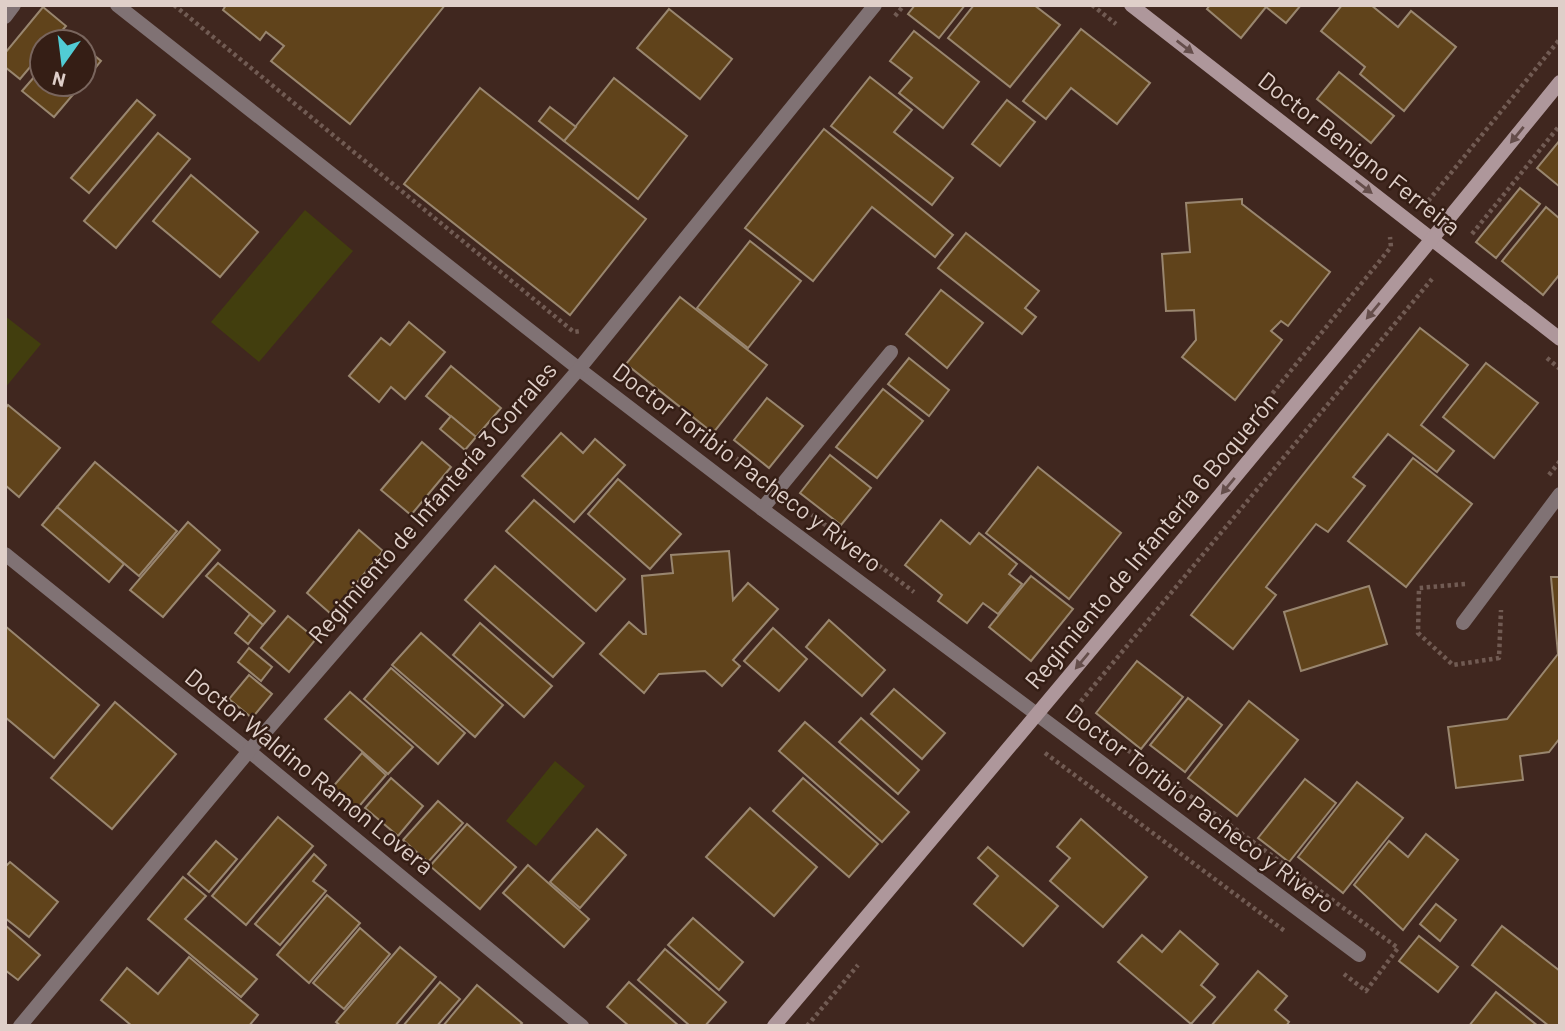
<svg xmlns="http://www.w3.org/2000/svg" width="1565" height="1031" font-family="Barlow,sans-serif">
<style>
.green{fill:#423e0e}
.building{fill:#60431b;stroke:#99866f;stroke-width:2}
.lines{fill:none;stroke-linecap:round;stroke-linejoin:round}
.path{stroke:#715b53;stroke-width:4.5;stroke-dasharray:3.5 3.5;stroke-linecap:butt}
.street{stroke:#807274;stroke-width:14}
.secondary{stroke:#ae979b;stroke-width:14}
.oneway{fill:#654e4b}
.labels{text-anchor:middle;stroke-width:5;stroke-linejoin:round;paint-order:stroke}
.street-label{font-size:24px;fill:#dfcfc9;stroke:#351e15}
</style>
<rect width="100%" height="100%" fill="#40271f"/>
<g class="green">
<polygon points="305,210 353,251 259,362 211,322"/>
<polygon points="5,316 41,344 5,388"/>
<polygon points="555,761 585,786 536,846 506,821"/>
</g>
<g class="building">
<polygon points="226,5 445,5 350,124 271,61 284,46 266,32 260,40 223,10"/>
<polygon points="915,5 965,5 939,38 908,14"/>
<polygon points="974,5 1034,5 1060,25 1010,87 948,38"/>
<polygon points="1210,5 1301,5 1286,23 1266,7 1241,38 1207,9"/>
<polygon points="1342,5 1371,5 1398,27 1411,11 1456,47 1404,111 1360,74 1365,67 1321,31"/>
<polygon points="43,7 66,26 52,42 42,42 42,53 20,79 5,67 5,53"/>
<polygon points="669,9 732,59 700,99 637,48"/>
<polygon points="1081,29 1150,83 1117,124 1071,88 1046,119 1023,101"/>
<polygon points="914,31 979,82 943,128 899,93 912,78 890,61"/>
<polygon points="84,47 101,61 84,82"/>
<polygon points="42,68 42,84 82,84 54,117 22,91"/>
<polygon points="1339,72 1394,116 1371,143 1317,99"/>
<polygon points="870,77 912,110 894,132 953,178 932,205 831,126"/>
<polygon points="614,78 687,136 638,199 564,141"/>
<polygon points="480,88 646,219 570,315 404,184"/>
<polygon points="137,100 155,115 89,193 71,178"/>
<polygon points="1007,100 1035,122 1000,166 972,144"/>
<polygon points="550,107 576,127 564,141 539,121"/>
<polygon points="824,129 953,235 935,257 872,207 813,281 745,228"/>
<polygon points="158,133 190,159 116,248 84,221"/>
<polygon points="1560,140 1560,187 1537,168"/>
<polygon points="191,175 258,232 220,277 153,221"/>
<polygon points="1520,188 1540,204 1496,258 1476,242"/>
<polygon points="1242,199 1242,204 1330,272 1288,326 1281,321 1271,331 1282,340 1235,400 1182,357 1196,340 1194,310 1166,311 1162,254 1190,252 1186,203"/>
<polygon points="1546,207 1560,219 1560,274 1543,295 1502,261"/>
<polygon points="966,233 1039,291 1025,308 1036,317 1022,334 938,268"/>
<polygon points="750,241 801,281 748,348 697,308"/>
<polygon points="941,290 983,323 947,368 906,334"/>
<polygon points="680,297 767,365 713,433 626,364"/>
<polygon points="409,322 445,352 405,399 391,387 379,402 349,376 381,338 390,345"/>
<polygon points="1420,328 1468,365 1421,425 1454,451 1437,472 1388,434 1353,477 1365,486 1328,532 1316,524 1266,587 1276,595 1233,649 1191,615"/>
<polygon points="909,358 949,390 929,416 888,384"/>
<polygon points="1486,363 1538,403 1494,458 1443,417"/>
<polygon points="451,366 501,408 476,437 426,396"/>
<polygon points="883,389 923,421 877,478 836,447"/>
<polygon points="767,398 803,426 769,468 734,440"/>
<polygon points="8,405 60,448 19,497 5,485 5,409"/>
<polygon points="451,416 476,437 465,450 440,429"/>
<polygon points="561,433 583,453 595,439 625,465 574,522 522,476"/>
<polygon points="422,442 451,467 411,515 381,490"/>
<polygon points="830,455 871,488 841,525 800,493"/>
<polygon points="1413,458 1472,504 1406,587 1348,541"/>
<polygon points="95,462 177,531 139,576 57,507"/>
<polygon points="1038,467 1121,533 1069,599 986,533"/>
<polygon points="618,479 681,534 650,569 588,514"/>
<polygon points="534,500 625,579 596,611 506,531"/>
<polygon points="57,507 124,564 109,582 42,525"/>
<polygon points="941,520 970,544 979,533 1017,564 1009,574 1022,584 998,614 983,603 967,623 938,601 942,595 905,565"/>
<polygon points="188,522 220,550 163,617 130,590"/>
<polygon points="359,530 383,551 331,614 307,593"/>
<polygon points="729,551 733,600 748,583 778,609 733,660 740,666 722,686 705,671 659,674 644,693 600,654 629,622 643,634 646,634 642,576 673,573 671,555"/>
<polygon points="218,563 275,611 263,625 206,576"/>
<polygon points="495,566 584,643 553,677 465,600"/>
<polygon points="1031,576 1073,609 1031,661 989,627"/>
<polygon points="1551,577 1560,577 1560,738 1549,752 1520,756 1523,780 1456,788 1448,727 1507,719 1558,654"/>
<polygon points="1369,586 1387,644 1301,671 1284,612"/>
<polygon points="250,614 263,625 248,644 235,633"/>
<polygon points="288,616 316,639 289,672 261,648"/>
<polygon points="829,620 885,670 862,696 806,647"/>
<polygon points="480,623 552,686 524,717 453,655"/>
<polygon points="5,626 99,705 54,758 5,717"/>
<polygon points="773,628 807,659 779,691 744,661"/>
<polygon points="421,633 503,705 475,737 392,665"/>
<polygon points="249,648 272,667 261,681 238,662"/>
<polygon points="1137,661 1183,697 1141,749 1096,713"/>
<polygon points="391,668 465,733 438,764 364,699"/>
<polygon points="249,675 272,694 252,718 229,699"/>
<polygon points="894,689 945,733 922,759 871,714"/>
<polygon points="350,692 413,747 388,774 325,719"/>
<polygon points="1188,698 1222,725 1185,772 1150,745"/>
<polygon points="1249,701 1298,740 1237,816 1188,778"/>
<polygon points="115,702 176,754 112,829 51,778"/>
<polygon points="861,718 919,770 898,794 839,742"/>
<polygon points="805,722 909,812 882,842 779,751"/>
<polygon points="362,753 386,775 355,811 331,789"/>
<polygon points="391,778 423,806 398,836 365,808"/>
<polygon points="803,778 878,844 849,877 773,811"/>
<polygon points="1305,779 1336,803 1289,862 1258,838"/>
<polygon points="1357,782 1403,818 1343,893 1298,857"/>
<polygon points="438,801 463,823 428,862 403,840"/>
<polygon points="750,808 817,867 774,916 706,857"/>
<polygon points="278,817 313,846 246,925 212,896"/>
<polygon points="1081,819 1147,877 1103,927 1050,881 1070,858 1057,847"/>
<polygon points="467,824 516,867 480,909 430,866"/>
<polygon points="597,829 626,855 580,908 550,882"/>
<polygon points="1426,834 1458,860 1403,930 1354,885 1389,841 1408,857"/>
<polygon points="216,841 237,859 209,892 188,874"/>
<polygon points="988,847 1058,906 1023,946 974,904 998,876 978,858"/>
<polygon points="314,854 326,865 313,881 326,891 280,945 255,924"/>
<polygon points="10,862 58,902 29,937 5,918 5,867"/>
<polygon points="528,865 589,919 564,947 503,893"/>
<polygon points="183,877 206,896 185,919 257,979 241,997 148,919"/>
<polygon points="327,895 360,923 309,983 277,955"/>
<polygon points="1436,904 1456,920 1440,941 1420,924"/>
<polygon points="693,918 743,962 719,990 668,945"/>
<polygon points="5,925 40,955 18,980 5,970"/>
<polygon points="1502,926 1560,971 1560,1026 1549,1026 1472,965"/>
<polygon points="360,928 390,954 344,1009 313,983"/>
<polygon points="1180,931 1218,964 1201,985 1215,997 1191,1024 1118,962 1142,935 1162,952"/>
<polygon points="1419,936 1458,967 1438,992 1399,961"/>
<polygon points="400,947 436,977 395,1026 341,1026 336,1022"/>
<polygon points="665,949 726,1002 705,1026 690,1026 638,980"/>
<polygon points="189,957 258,1015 249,1026 132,1026 101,1000 127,968 158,994"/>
<polygon points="1258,971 1287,996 1275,1010 1289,1022 1286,1026 1211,1026"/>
<polygon points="440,982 460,999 437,1026 403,1026"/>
<polygon points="629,982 679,1026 629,1026 607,1007"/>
<polygon points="477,985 522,1023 519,1026 443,1026"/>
<polygon points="1496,992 1538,1026 1469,1026"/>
</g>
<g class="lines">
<g class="path">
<polyline points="174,5 574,332 581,331"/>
<polyline points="1092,5 1116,24"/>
<polyline points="895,16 904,5"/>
<polyline points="1421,202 1429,200 1560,39"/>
<polyline points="1472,234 1560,125"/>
<polyline points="1547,358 1560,369"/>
<polyline points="1246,426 1391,247 1390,237"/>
<polyline points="725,450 760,476"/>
<polyline points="1549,475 1560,461"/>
<polyline points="795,502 914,592"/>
<polyline points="1465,584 1419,588 1418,633 1453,665 1499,658 1501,610"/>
<polyline points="1077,713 1398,948 1366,991 1344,974"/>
<polyline points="1077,714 1077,706 1432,279"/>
<polyline points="1045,753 1286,932"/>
<polyline points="807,1026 858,965"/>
</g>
<g class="street">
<polyline points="117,5 579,369 762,509 1359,955"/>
<polyline points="5,17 14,5"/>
<polyline points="762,509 891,352"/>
<polyline points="5,554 249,751 582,1026"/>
<polyline points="1463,623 1560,494"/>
<polyline points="20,1026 249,751 579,369 875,5"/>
</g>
<g class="secondary">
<polyline points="1131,5 1560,339"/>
<path d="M774 1026C1039 713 1302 400 1560 82"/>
</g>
</g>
<defs><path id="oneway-solid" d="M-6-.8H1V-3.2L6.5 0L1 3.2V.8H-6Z" transform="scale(1.75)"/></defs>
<g class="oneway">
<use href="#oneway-solid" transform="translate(1185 47) rotate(38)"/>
<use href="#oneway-solid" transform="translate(1517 135) rotate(129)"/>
<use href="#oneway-solid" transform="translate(1364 187) rotate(38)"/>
<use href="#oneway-solid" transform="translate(1373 311) rotate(130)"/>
<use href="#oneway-solid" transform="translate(1228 486) rotate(130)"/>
<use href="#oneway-solid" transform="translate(1082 661) rotate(130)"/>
</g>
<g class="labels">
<g class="street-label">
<text transform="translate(1359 154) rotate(38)" y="8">Doctor Benigno Ferreira</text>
<text transform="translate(747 468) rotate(37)" y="8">Doctor Toribio Pacheco y Rivero</text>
<text transform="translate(433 503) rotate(-49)" y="8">Regimiento de Infantería 3 Corrales</text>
<text transform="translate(1152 541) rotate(-50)" y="8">Regimiento de Infantería 6 Boquerón</text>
<text transform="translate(309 772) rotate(39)" y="8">Doctor Waldino Ramon Lovera</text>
<text transform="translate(1200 809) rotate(37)" y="8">Doctor Toribio Pacheco y Rivero</text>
</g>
</g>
<rect width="1565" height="1031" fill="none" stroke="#dfcfc9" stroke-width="14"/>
<g transform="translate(63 63) rotate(194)"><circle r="33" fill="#351e15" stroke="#79655d" stroke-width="2"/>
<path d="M0-5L12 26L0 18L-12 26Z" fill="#51ccd5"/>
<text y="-10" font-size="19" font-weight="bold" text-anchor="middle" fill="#dfcfc9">N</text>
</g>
</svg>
